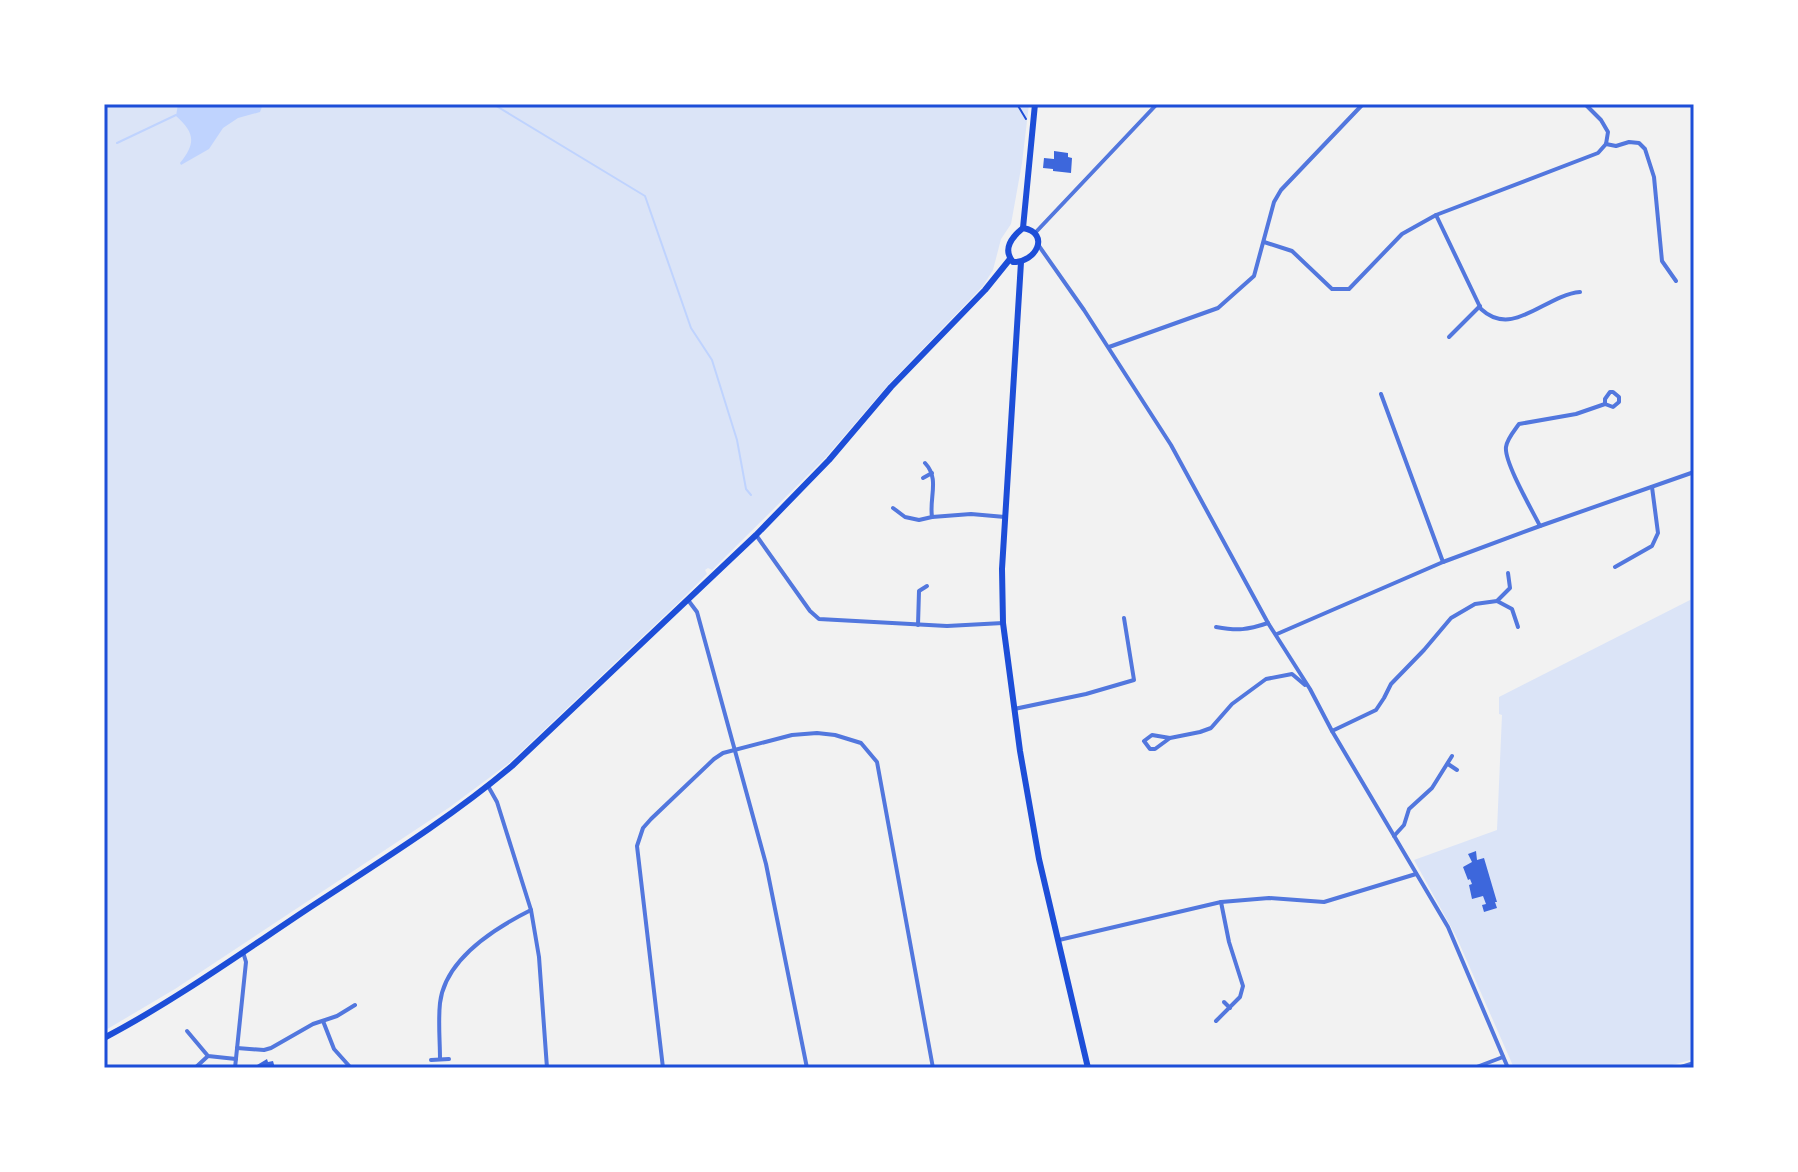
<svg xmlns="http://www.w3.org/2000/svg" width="1798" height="1172" font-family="'Archivo Narrow',sans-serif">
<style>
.green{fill:#dbe4f7}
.water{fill:#bfd3fe}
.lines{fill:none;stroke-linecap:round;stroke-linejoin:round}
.stream{stroke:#bfd3fe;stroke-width:2}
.building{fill:#3d67dc}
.path{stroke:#1d4ed8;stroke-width:2}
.minor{stroke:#5277de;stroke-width:4}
.secondary{stroke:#1d4ed8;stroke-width:6}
.neatline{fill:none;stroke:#1d4ed8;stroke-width:3}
</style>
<rect width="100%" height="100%" fill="#f2f2f2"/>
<g class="green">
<polygon points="104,104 1029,104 1022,163 1011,224 1001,239 993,270 983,286 887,386 826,457 712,570 708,568 705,570 707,574 680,601 509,763 450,807 175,989 104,1031"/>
<polygon points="1694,598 1694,1059 1661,1068 1514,1068 1456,936 1414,860 1497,830 1502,715 1499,714 1499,697"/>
</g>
<path class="water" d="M178 104H263L260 112 238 118 223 128 209 149 181 165 180 163C196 143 195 133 176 116Z"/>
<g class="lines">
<g class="stream">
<polyline points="493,104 645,196 691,328 712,360 737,440 746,489 751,495"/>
<polyline points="117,143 176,115"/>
</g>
</g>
<g class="building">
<polygon points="1054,151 1068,153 1068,157 1072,158 1071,173 1053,171 1053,169 1043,168 1044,158 1054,159"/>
<polygon points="1476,851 1477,860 1484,858 1497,902 1495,902 1497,908 1484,912 1482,905 1486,904 1483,896 1472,899 1469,885 1472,884 1470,879 1468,880 1463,867 1472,862 1468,854"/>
<polygon points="267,1059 268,1062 273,1061 275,1068 257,1068 257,1065"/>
</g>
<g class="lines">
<polyline class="path" points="1017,104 1026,119"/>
<g class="minor">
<polyline points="1585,104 1601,120 1608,132 1606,144"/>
<polyline points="1606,144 1616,146 1629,142 1639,143 1645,149 1654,177 1662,261 1676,281"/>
<path d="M1436 215 1481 309C1513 339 1545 295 1580 292"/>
<polyline points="1035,233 1157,104"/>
<polyline points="1264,242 1292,251 1332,289 1349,289 1402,234 1436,215 1598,153 1606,144"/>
<polyline points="1039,246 1084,310 1171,445 1268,623 1310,689 1332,731 1448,927 1508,1068"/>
<polyline points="1449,337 1480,306"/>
<polyline points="1109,347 1218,308 1254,276 1274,202 1281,190 1363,104"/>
<polyline points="1381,394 1443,562"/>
<path d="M925 463C940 479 929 497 932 517"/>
<polyline points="923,478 932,473"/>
<polyline points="893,508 905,517 919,520 932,517 971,514 1005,517"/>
<path d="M1540 526C1532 510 1504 462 1506 447 1507 439 1514 431 1519 424L1576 414 1605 404 1613 407 1619 402V397L1613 392H1610L1605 399V404"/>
<polyline points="756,535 810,611 819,619 947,626 1003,623"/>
<polyline points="1615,567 1652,546 1658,533 1652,487"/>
<polyline points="688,600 697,612 766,864 807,1068"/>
<polyline points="1497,601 1512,609 1518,627"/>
<polyline points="918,625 919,591 927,586"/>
<path d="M1216 627C1238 631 1247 630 1268 623"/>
<polyline points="1277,634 1443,562 1540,526 1694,472"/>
<polyline points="1014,709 1086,694 1134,680 1124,618"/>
<polyline points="1332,731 1376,710 1384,698 1391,684 1424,650 1451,618 1475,604 1497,601 1510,588 1508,573"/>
<polyline points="1170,738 1152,735 1144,741 1150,749 1155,749 1170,738 1200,732 1211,728 1232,704 1266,679 1292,674 1305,685"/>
<polyline points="1448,764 1457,770"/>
<polyline points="488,786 497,802 531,910 539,957 547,1068"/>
<polyline points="1394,836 1404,825 1409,809 1432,788 1452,756"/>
<polyline points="1059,940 1221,902 1269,898 1324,902 1416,874"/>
<polyline points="1224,1002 1230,1008"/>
<polyline points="323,1021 334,1049 351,1068"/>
<polyline points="1216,1021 1240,997 1243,986 1229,942 1221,902"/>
<polyline points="187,1031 208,1056 236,1059"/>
<polyline points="237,1048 264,1050 271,1048 313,1024 337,1016 355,1005"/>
<path d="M440 1059C440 1041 438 1021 440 1003 445 959 495 928 531 910"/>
<polyline points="431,1060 449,1059"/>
<polyline points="195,1068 208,1056"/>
<polyline points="235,1068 246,962 243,952"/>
<polyline points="663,1068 637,846 643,828 651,819 714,759 723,753 792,735 817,733 835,735 861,743 877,762 933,1068"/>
<polyline points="1474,1068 1503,1057"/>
<polyline points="1678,1068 1694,1063"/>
</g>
<g class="secondary">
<polyline points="1023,228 1035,104"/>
<path d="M1023 228C1051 233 1036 263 1013 262 1002 249 1012 237 1023 228Z"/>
<polyline points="1021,262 1002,569 1003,623 1020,751 1039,859 1088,1068"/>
<path d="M104 1038C174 1001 240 954 306 910 376 864 448 820 512 766L756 535 829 460 891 387 985 290 1010 259"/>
</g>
</g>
<rect width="1798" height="1172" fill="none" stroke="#ffffff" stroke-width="212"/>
<rect x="106" y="106" width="1586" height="960" class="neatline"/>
</svg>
